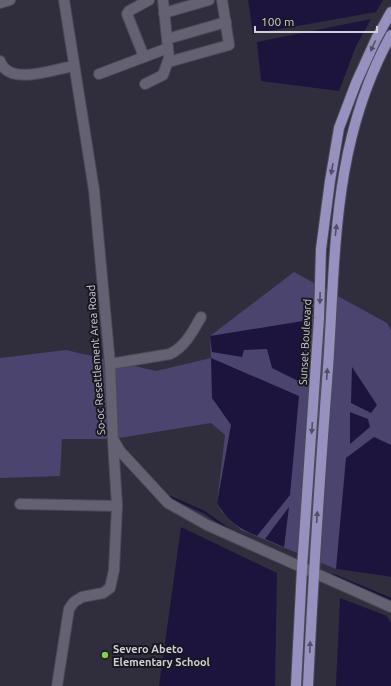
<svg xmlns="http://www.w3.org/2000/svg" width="391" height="686" font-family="Ubuntu,sans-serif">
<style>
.green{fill:#4a446e}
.water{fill:#1d143d}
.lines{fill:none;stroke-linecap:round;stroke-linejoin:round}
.stream{stroke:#1d143d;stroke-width:2.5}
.minor-casing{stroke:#4c4a57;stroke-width:12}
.major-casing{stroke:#4c4a57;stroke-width:12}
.minor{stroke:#636172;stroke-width:10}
.major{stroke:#9691bf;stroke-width:10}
.oneway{fill:#514e66}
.poi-dot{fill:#87cf4a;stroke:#18171e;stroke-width:1.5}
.labels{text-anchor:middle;stroke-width:4;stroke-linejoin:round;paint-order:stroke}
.street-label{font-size:11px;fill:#d1d0da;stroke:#18171e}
.poi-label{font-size:11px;font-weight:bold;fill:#d1d0da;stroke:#18171e;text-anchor:start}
</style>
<rect width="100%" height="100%" fill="#302e3d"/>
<polygon class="green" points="294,272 387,323 391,330 391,577 336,569 241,530 222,512 217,503 225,435 211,423 113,439 62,439 60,476 0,478 0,358 66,350 156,371 211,358 210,336"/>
<g class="water">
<polygon points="248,0 383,0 376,12 253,34"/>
<polygon points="371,19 356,46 339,91 261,81 257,42"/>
<polygon points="303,321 302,383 272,368 267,349 244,350 242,357 212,352 210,336"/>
<path d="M211 358 299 396 290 495 257 536C239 529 227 520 217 503L231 425 212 398Z"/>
<polygon points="352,367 377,405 371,413 351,403"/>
<polygon points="350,412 368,419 370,427 350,444"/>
<polygon points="374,437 391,445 391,577 336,569 346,458"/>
<polygon points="289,507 284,547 265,539"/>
<polygon points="181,527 277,573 275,686 159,686"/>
<polygon points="340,598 387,616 391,623 391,686 336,686"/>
</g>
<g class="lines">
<g class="stream">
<polyline points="170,497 204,512 230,530 251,539"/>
<polyline points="333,575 391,599"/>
</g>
<defs>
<g id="minor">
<polyline points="64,0 94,190 110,364 113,439 120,451 168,503 207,525 391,607"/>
<polyline points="163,0 169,58 172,61 229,45 222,0"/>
<polyline points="0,3 10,0"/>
<polyline points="164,13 209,0"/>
<polyline points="167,39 226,22"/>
<polyline points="144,57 127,14 129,11 149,0"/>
<path d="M0 61C9 87 54 69 74 66"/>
<polyline points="99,74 168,48"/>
<polyline points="145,84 163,75 169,58"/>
<path d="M110 364 170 354C185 347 193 331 201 317"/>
<polyline points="20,504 117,506"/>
<polyline points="57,686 69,609 74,602 82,597 103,593 110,588 114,570 117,506 113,441"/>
</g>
<g id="major">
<polyline points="296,686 302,568 319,318 321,249 330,181 339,128 356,83 376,39 391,12"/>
<path d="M308 686C313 580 320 474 328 368 336 250 332 142 391 35"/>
</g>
</defs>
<use href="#minor" class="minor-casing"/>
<use href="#major" class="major-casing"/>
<use href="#minor" class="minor"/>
<use href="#major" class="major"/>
</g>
<defs><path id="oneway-solid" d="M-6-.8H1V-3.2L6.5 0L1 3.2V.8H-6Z"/></defs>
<g class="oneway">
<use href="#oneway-solid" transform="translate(373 46) rotate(114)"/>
<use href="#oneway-solid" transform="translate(332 169) rotate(100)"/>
<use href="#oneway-solid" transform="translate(336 230) rotate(-83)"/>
<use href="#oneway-solid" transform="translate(320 298) rotate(91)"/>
<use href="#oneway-solid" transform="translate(327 374) rotate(-86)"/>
<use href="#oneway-solid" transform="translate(312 428) rotate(94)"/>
<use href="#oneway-solid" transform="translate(317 517) rotate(-86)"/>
<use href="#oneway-solid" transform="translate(310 647) rotate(-88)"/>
</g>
<circle class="poi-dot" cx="105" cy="655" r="4"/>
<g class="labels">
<g class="street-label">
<text transform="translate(305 342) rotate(-87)" y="4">Sunset Boulevard</text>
<text transform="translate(96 360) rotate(-94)" y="4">So-oc Resettlement Area Road</text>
</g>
<g class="poi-label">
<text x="113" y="653">Severo Abeto<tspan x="113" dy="13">Elementary School</tspan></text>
</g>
</g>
<path d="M255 26v6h122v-6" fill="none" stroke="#d1d0da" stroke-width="2"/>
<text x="261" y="26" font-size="12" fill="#d1d0da" stroke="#18171e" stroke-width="3" paint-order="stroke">100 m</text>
</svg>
